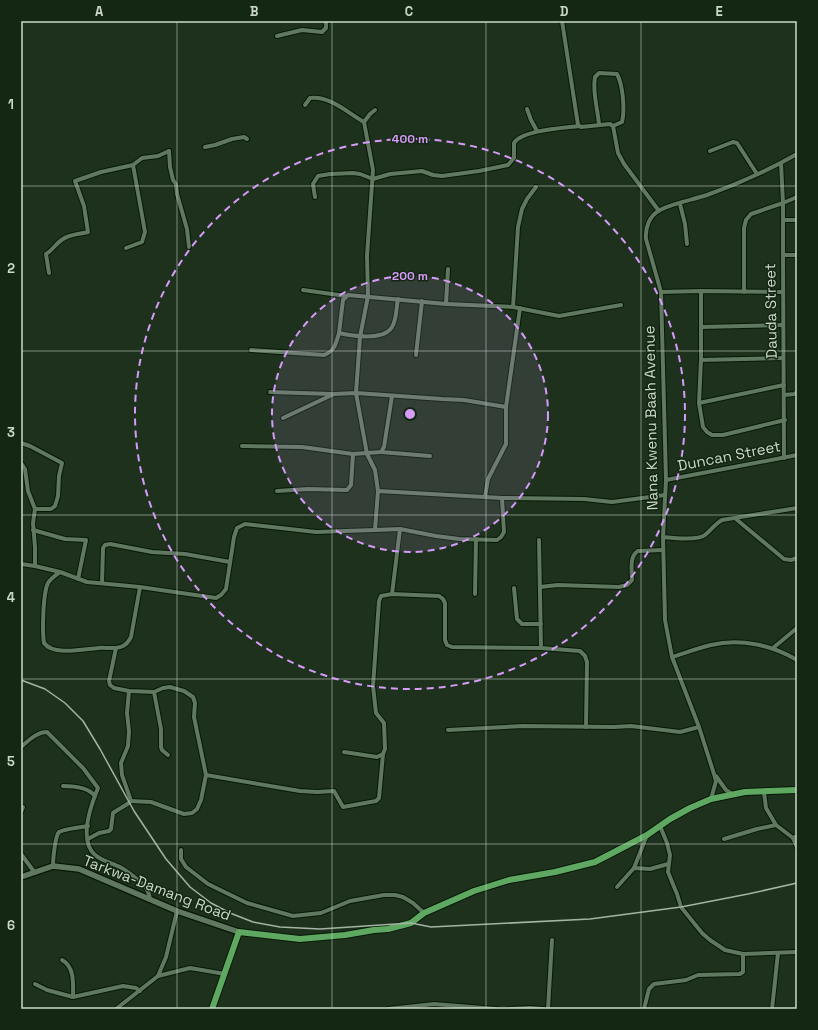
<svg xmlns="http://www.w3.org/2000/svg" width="818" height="1030" font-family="'Space Grotesk',sans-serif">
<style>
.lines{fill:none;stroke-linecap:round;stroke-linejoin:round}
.street-casing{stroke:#061906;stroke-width:6}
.secondary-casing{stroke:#061906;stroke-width:8}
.primary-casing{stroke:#061906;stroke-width:8}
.street{stroke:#607760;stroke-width:4}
.secondary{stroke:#607760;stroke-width:5.5}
.primary{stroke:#5fa862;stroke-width:6}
.rail{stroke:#a5b3a4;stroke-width:1.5}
.grid{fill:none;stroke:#ccd8cb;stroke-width:1;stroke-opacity:0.55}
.ring{fill:none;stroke:#d79bf9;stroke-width:2;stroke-dasharray:7 5}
.labels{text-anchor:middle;stroke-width:3;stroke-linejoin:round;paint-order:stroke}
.street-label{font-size:15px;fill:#ccd8cb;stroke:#132713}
.centre{fill:#d79bf9;stroke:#132713;stroke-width:2}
.ring-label{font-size:12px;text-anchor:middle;font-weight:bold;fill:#d79bf9;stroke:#132713;stroke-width:3;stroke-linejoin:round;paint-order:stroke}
.neatline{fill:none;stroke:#ccd8cb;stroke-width:1.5}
.grid-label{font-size:13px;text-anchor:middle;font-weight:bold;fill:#ccd8cb}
</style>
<rect width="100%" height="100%" fill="#1d311d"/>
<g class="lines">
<defs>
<g id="street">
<polyline points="562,21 578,125 581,127 610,124 613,126 618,153 624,164 659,211"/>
<polyline points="277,36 302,30 322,32 326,28 326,23 325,21"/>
<path d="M305 105 310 98C329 95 348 113 364 122"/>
<polyline points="527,109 531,120 537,131"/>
<polyline points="375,110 370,114 364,122 373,170 367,256 368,296 360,337 356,393 367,454 375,470 378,491"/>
<path d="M599 125C598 109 592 93 595 77L599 73 617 74C623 85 625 110 622 122L613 126"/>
<polyline points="205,147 215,145 232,139 244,137 247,139"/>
<polyline points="169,151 170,167 173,180 176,184 177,194 187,229 189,247"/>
<polyline points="710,151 733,142 737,143 757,174"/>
<polyline points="781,163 783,203 783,255 784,458"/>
<path d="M315 197 313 184 318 176 330 174 353 173 360 174 373 179 390 174 422 171 433 175 442 176 479 171 508 165 514 158V143C522 130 564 128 579 126"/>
<polyline points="680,204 685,224 687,244"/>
<polyline points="783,220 797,220"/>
<polyline points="126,248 142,242 145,232 133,165"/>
<polyline points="783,255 797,255"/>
<path d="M49 273 46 254C53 250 56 243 63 239 70 234 80 234 88 232L84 206 75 181 101 172 133 165 142 158 158 156 169 151"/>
<polyline points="303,290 346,296"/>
<polyline points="701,291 701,360 699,403 703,427 707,432 712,435 723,435 785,420"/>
<polyline points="661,292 701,291 783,292"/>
<polyline points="744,292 744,228 746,220 751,214 783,203 797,197"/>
<polyline points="446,304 513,307 559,316 621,305"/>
<polyline points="513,307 518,227 522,209 527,199 536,187"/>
<polyline points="701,327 783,325"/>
<polyline points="339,333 343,300 348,295 446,304 448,269"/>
<path d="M251 350 324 355C335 351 336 343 339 333 352 336 384 341 392 327 397 319 396 308 398 299"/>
<polyline points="416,355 422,301"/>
<polyline points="701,360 783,358"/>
<polyline points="270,392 332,394"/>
<polyline points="784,395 795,394 797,392"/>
<polyline points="699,403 784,385"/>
<polyline points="283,418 334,394 356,393 442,399 464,400 506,407"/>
<polyline points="21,443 30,446 62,463 59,476 58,496 55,506 51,509 35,509"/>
<polyline points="242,446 302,447 353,454 381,452 384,447 392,396"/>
<polyline points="381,452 430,456"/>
<polyline points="21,463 25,469 28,491 35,509 33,523 35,547 35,566 60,572 87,582 140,587 216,598 221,595 226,589 234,537 237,528 245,524 316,532 375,530"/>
<polyline points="666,480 797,455"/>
<polyline points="277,491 308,489 347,490 351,485 353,454"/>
<polyline points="485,497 488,479 506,444 506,407 520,308"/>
<polyline points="736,519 784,559 791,560 797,558"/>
<polyline points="400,529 436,536 459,539 497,540 501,537 504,532 502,498 584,499 612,502 665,495"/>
<polyline points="33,530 65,539 86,540 78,579"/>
<path d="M663 537C673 538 698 541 705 535 711 530 715 524 722 520L797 508"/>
<polyline points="539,540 541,648"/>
<polyline points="21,564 35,566"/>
<path d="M60 572C56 575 51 578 48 583 43 593 42 631 44 643 53 656 84 649 98 648 106 647 115 650 123 646 127 644 129 641 131 637L140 587"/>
<polyline points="102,583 103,548 105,545 110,544 152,552 185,554 230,562"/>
<path d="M540 587 558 585 619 587 627 585 632 580C632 571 629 556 638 551L663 550"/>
<polyline points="514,588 517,619 522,624 541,624"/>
<polyline points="392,594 400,529 375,530 378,491 502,498"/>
<polyline points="475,594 476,539"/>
<polyline points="116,648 109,681 110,685 114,688 129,691 154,692 163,688 170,687 184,691 193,697 195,703 194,717 206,775 201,800 197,809 192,813 184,814 151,802 131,801"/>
<polyline points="773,648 797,628"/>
<path d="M672 657C685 653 698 648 711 645 740 638 772 645 797 660"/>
<polyline points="154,692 161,729 161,747 162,750 168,755"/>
<polyline points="448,730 523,726 614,727 631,726 680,732 699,727"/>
<path d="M21 747C29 740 37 732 47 732L83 768 98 788C91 805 78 840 95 855 102 861 112 863 120 867 127 871 132 875 138 880 145 885 149 890 150 900"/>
<polyline points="344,752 377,757 383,754 385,749 384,723 376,713 373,686 379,601 381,596 392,594 439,596 443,599 445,603 445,640 447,645 452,647 541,648 580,651 585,656 587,662 586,727"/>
<polyline points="206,775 300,791 317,792 334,791 343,807 376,801 379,798 383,754"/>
<polyline points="716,776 726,790 732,794"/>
<path d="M63 786C74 786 88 787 95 796"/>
<path d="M711 799 716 781 714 774 699 727 672 657 665 620 663 537 666 480 661 292 646 239C645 228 649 216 660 210 673 203 692 200 707 195 738 184 769 170 797 154"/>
<polyline points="21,812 23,807"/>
<polyline points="776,825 793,838 797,836"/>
<polyline points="660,826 667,843 670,855 668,872 677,894 681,907 702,933 710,940 725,950 743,954 797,952"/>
<polyline points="793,838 797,847"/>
<path d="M88 839 99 833 109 831 111 829 113 813C120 808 126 806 131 801L122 775 121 763 128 746 129 731 127 713 129 691"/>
<polyline points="724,839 757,829 776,825 766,808 764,792"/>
<polyline points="181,850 181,859 186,867 208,884 247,903 293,916 321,913 350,901 384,895 395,895 403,897 413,903 424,913"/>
<polyline points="21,854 35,873"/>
<path d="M53 866C53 860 55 836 59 832 64 829 81 827 88 826"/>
<polyline points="634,868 647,835"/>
<polyline points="617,887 634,868 650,869 668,864"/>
<path d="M62 960C75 967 73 984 73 997"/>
<polyline points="158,976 166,957 177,911"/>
<polyline points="35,984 47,990 73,997 123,986 136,988 140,991"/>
<polyline points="116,1009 158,976 190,968 225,974"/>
<polyline points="388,1009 434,1004 496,1009"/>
<polyline points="510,1009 530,1008 543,1009"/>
<polyline points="548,1009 552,940"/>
<polyline points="644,1009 649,989 654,984 686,980 698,975 740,974 743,972 743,954"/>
<polyline points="772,1009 778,953"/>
</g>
<polyline id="secondary" points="21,877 53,866 79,869 177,911 239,932"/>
<polyline id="primary" points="212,1009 239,932 300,939 345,935 374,930 388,929 411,923 424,913 474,891 509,880 555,872 595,862 647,835 670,819 690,808 711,799 745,792 797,790"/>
</defs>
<use href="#street" class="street-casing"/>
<use href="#secondary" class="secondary-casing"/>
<use href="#primary" class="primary-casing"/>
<use href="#street" class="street"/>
<use href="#secondary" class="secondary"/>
<use href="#primary" class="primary"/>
<polyline class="rail" points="21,680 45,689 65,703 83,721 100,749 134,811 166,859 190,887 211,903 230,913 253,922 280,927 320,929 411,923 431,927 590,919 681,907 748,894 797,883"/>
</g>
<path class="grid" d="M177 21V1009M332 21V1009M486 21V1009M641 21V1009M21 186H797M21 351H797M21 515H797M21 679H797M21 844H797"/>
<circle cx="410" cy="414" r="138" fill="#d79bf9" fill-opacity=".12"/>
<g class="ring">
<circle cx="410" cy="414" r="138"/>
<circle cx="410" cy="414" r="275"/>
</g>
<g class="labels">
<g class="street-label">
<text transform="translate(771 311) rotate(-91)" y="5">Dauda Street</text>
<text transform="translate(651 418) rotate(-91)" y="5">Nana Kwenu Baah Avenue</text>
<text transform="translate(729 456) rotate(-11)" y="5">Duncan Street</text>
<text transform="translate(157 888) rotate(21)" y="5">Tarkwa-Damang Road</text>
</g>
</g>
<circle cx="410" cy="414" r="6" class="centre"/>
<g class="ring-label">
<text x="410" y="143">400 m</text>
<text x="410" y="280">200 m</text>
</g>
<rect width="818" height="1030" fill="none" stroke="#132713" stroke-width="44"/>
<rect x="22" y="22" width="774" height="986" class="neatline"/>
<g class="grid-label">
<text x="99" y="16">A</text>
<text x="254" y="16">B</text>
<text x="409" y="16">C</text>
<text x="564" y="16">D</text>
<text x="719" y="16">E</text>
<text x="11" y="109">1</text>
<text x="11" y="273">2</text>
<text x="11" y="437">3</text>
<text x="11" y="602">4</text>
<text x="11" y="766">5</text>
<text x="11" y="930">6</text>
</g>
</svg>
